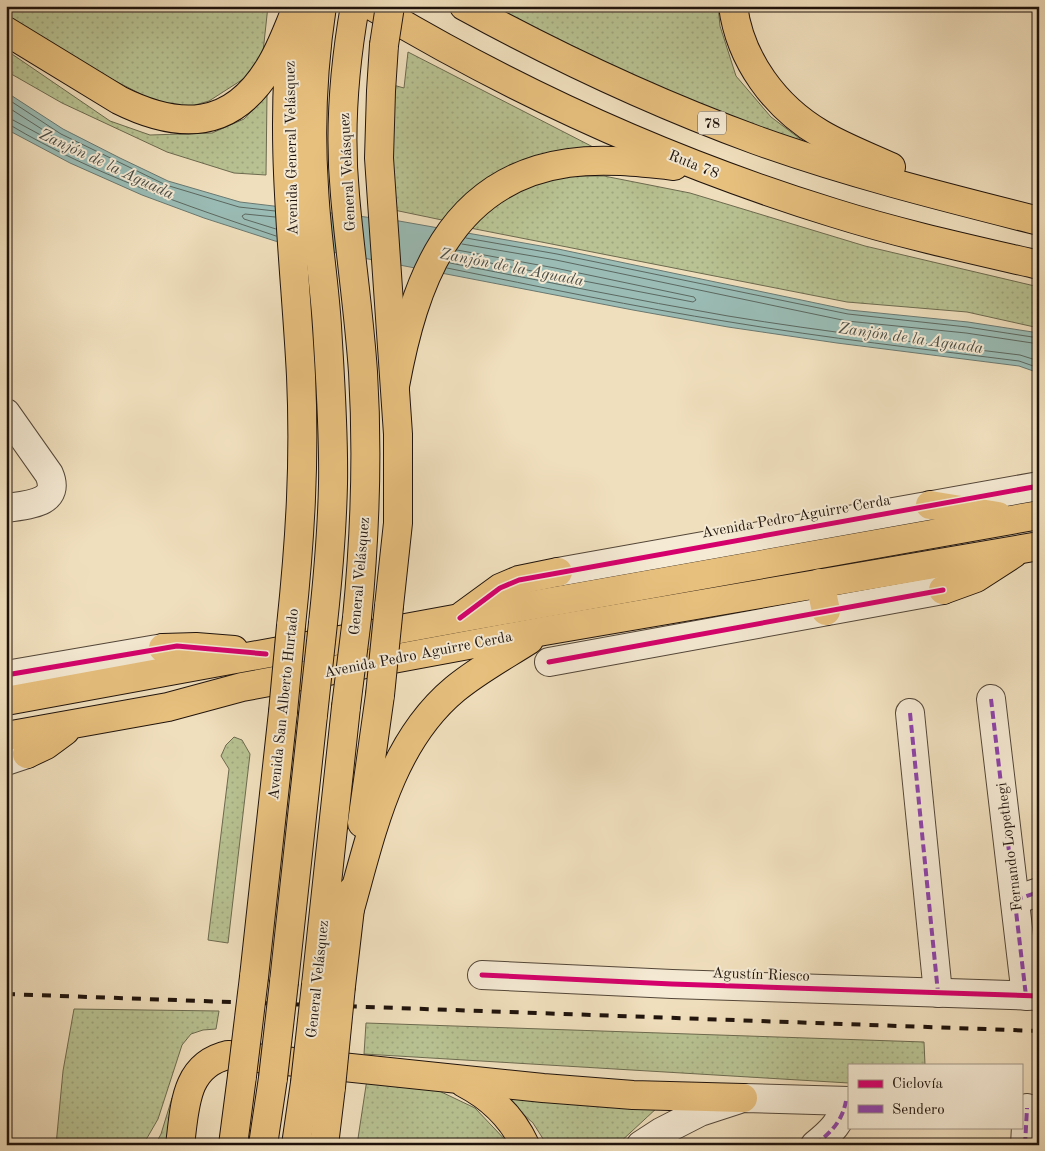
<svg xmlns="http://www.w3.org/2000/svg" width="1045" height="1151" font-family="'Old Standard TT',serif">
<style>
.grass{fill:url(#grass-dots);stroke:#6c6a4f}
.water{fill:#9abcb5;stroke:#697871}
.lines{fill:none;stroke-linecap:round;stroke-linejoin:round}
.shore{stroke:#5c6860;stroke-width:1}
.minor-casing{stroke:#534638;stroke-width:30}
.major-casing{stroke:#1f130c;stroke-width:30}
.highway-casing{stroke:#1f130c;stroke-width:30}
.minor{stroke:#f5ead4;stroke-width:28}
.major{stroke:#e8c07e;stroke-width:28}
.highway{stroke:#e8c07e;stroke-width:28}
.rail{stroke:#1f130c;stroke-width:4;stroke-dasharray:9 9;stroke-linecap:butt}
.major-bridge-casing{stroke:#1f130c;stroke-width:30;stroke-linecap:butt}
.highway-bridge-casing{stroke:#1f130c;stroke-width:30;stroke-linecap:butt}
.major-bridge{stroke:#e8c07e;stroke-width:28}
.highway-bridge{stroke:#e8c07e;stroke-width:28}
.quiet{stroke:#8e44ad;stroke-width:4;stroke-dasharray:8 4;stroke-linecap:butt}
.cycleway-casing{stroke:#f5ead4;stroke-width:8}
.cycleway{stroke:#d6006c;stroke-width:5}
.labels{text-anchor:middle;stroke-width:4;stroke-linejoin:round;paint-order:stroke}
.shield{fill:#f5ead4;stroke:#5f5448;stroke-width:1}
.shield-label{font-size:14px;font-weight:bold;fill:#1f130c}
.street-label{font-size:15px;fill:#1f130c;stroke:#f5ead4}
.water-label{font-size:16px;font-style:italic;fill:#4a4e47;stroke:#f5ead4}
</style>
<defs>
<pattern id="grass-dots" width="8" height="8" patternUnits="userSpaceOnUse" patternTransform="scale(1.25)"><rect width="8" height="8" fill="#b8c292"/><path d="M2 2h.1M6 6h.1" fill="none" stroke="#9ea67d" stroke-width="1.8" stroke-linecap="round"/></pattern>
</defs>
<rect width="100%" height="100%" fill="#f0dfbd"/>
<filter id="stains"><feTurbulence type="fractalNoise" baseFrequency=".004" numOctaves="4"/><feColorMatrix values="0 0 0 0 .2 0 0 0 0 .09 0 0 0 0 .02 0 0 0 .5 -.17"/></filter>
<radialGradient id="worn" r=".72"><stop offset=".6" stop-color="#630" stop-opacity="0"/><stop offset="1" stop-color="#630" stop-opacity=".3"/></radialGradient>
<g class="grass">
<polygon points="6,6 268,6 263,52 248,76 209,101 174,111 88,67 6,17"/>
<polygon points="495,6 718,6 720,26 736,76 771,117 811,147 681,101 527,26"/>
<polygon points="6,50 110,121 150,135 212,133 244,119 267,95 266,175 234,173 167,152 62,103 6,71"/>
<polygon points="408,52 595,148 470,195 442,220 394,210 392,165 393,85 404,88"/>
<polygon points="549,176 604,176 690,193 865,246 1039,287 1039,328 967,312 847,302 465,227 511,189"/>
<polygon points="234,737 242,740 250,754 228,943 208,940 229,769 221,756 226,745"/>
<polygon points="74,1009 219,1011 216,1029 203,1030 191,1034 182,1045 158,1119 143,1145 56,1145 63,1071"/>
<polygon points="366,1023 924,1042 925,1065 849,1065 849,1083 364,1054"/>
<polygon points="367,1079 435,1089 475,1108 510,1145 357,1145"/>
<polygon points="172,1098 166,1145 155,1145 161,1134"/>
<polygon points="505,1098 658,1107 617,1145 547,1145 533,1123"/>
</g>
<polygon class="water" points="6,92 63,129 120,158 168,181 240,202 399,221 558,249 849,310 968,322 1039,333 1039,373 1019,366 837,343 728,327 633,310 275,241 204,218 142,195 70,163 6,129"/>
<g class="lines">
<g class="shore">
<polyline points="6,98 61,134 166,185 239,207 275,211"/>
<polyline points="6,106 51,135 52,138 48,139 13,120 6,119"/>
<path d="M6 125H10C94 175 185 205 276 236"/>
<polyline points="275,217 245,214 242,216 244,219 276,229"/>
<polyline points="466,238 557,254 848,314 967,327 1039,338"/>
<polyline points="462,244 556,260 847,321 966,333 1039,344"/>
<polyline points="454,256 693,302 696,300 694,297 555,268 457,250"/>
<path d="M450 263C543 281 635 300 728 316 825 332 923 343 1020 355L1039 361"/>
<path d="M447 268C541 287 635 307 730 322 826 338 923 349 1019 361L1039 368"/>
</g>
<defs>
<g id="minor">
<path d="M6 413 49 474C62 504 26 505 6 508"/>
<polyline points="558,572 1039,486"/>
<polyline points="549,662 943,590"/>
<polyline points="6,675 163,648"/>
<polyline points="991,699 1026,996"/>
<polyline points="910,713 938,993"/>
<polyline points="6,761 27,754"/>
<polyline points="1015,900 1039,892"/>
<polyline points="482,975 672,984 1039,996"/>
<polyline points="641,1145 661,1132 700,1112 743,1098 849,1101"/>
<path d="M815 1145C831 1132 842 1122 846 1101"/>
<polyline points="1025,1145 1027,1108"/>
</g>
<g id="major">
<polyline points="384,45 381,91 379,158 398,434 398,523 389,606"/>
<polyline points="930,505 998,516"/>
<polyline points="820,583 826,611"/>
<polyline points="943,590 976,578 1013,554"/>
<polyline points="463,615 500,588 519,580 558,572"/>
<path d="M291 626C300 541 305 462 301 376 295 258 278 139 293 21"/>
<polyline points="163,648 196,647 234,650"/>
<polyline points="6,701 460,618 1039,515"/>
<polyline points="6,736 168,707 242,687 544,631 1039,546"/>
<polyline points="27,754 46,745 65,731"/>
<polyline points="362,823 380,695"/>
<path d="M350 909C372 831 390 743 455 689 478 670 504 656 529 640"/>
<polyline points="254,977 283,712"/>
<polyline points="341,986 352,891"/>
<path d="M464 1083C491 1097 512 1117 525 1145"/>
<path d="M180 1145C185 1108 184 1065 228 1055L543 1088 633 1095 743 1098"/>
<polyline points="233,1145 242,1076"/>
<polyline points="324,1145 331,1087"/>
</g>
<g id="highway">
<path d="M322 6C313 65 310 127 314 187 316 233 324 279 327 326 330 378 334 431 333 484 332 531 328 577 323 623"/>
<path d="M355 6C344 68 339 132 345 195 350 254 359 313 363 372 368 454 365 536 357 618"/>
<path d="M372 6C517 93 672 163 834 213 901 234 970 249 1039 265"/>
<path d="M464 6C559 58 655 103 756 140 848 173 944 197 1039 221"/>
<path d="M733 6C740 60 775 107 821 134 843 147 867 156 891 167"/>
<path d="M6 31 119 100C179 130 231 130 269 68 280 51 287 31 295 12"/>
<path d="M395 386C414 283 449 180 568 163 603 158 639 162 674 166"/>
<polyline points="284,982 313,715"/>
<polyline points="316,985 346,707"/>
<polyline points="263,1145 273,1078"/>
<polyline points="296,1145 305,1083"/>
</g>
</defs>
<use href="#minor" class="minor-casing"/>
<use href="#major" class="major-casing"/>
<use href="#highway" class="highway-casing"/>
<use href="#minor" class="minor"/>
<use href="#major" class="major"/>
<use href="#highway" class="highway"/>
<polyline class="rail" points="6,994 1039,1031"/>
<defs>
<g id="major-bridge">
<polyline points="384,45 390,6"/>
<polyline points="380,695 389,606"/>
<polyline points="283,712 291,626"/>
<polyline points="242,1076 254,977"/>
<polyline points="331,1087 341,986"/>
</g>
<g id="highway-bridge">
<polyline points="346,707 357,618"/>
<polyline points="313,715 323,623"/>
<polyline points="273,1078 284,982"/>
<polyline points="305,1083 316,985"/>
</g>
</defs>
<use href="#major-bridge" class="major-bridge-casing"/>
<use href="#highway-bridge" class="highway-bridge-casing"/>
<use href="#major-bridge" class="major-bridge"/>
<use href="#highway-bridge" class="highway-bridge"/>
<g class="quiet">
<polyline points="991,699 1026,996"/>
<polyline points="910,713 938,993"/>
<polyline points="1015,900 1039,892"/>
<path d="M815 1145C831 1132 842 1122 846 1101"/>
<polyline points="1025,1145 1027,1108"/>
</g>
<defs>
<g id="cycleway">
<polyline points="460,618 500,588 519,580 1039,486"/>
<polyline points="549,662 943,590"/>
<polyline points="6,675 177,646 266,654"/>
<polyline points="482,975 672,984 1039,996"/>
</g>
</defs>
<use href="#cycleway" class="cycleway-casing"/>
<use href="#cycleway" class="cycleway"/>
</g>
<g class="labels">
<rect class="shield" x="698" y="111.5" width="28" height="23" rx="4"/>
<g class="shield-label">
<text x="712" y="128">78</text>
</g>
<g class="street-label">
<text transform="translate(291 148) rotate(-91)" y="5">Avenida General Velásquez</text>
<text transform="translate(694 164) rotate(22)" y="5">Ruta 78</text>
<text transform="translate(347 172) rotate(-93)" y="5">General Velásquez</text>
<text transform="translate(796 516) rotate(-10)" y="5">Avenida Pedro Aguirre Cerda</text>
<text transform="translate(359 576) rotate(-85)" y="5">General Velásquez</text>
<text transform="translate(418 654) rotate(-11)" y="5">Avenida Pedro Aguirre Cerda</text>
<text transform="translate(283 704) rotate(-84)" y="5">Avenida San Alberto Hurtado</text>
<text transform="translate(1009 847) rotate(-97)" y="5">Fernando Lopethegi</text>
<text transform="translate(761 974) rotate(2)" y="5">Agustín Riesco</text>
<text transform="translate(317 979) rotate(-84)" y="5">General Velásquez</text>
</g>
<g class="water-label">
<text transform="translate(107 163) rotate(25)" y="6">Zanjón de la Aguada</text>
<text transform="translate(512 266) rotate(11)" y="6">Zanjón de la Aguada</text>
<text transform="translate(911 337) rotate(8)" y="6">Zanjón de la Aguada</text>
</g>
</g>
<rect width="1045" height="1151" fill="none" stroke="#f0dfbd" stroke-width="25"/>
<rect x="8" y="8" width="1030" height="1136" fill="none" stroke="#1f130c" stroke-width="2.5"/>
<rect x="12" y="12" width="1020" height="1126" fill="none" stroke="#1f130c"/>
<rect x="848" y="1064" width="175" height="65" fill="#f5ead4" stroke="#9f9484"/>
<rect x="858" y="1080" width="25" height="8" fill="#d6006c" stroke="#9f9484"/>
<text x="892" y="1088" font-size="15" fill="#1f130c">Ciclovía</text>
<rect x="858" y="1105" width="25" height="8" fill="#8e44ad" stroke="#9f9484"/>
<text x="892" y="1114" font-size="15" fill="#1f130c">Sendero</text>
<rect width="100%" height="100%" filter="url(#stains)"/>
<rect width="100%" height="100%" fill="url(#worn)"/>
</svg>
